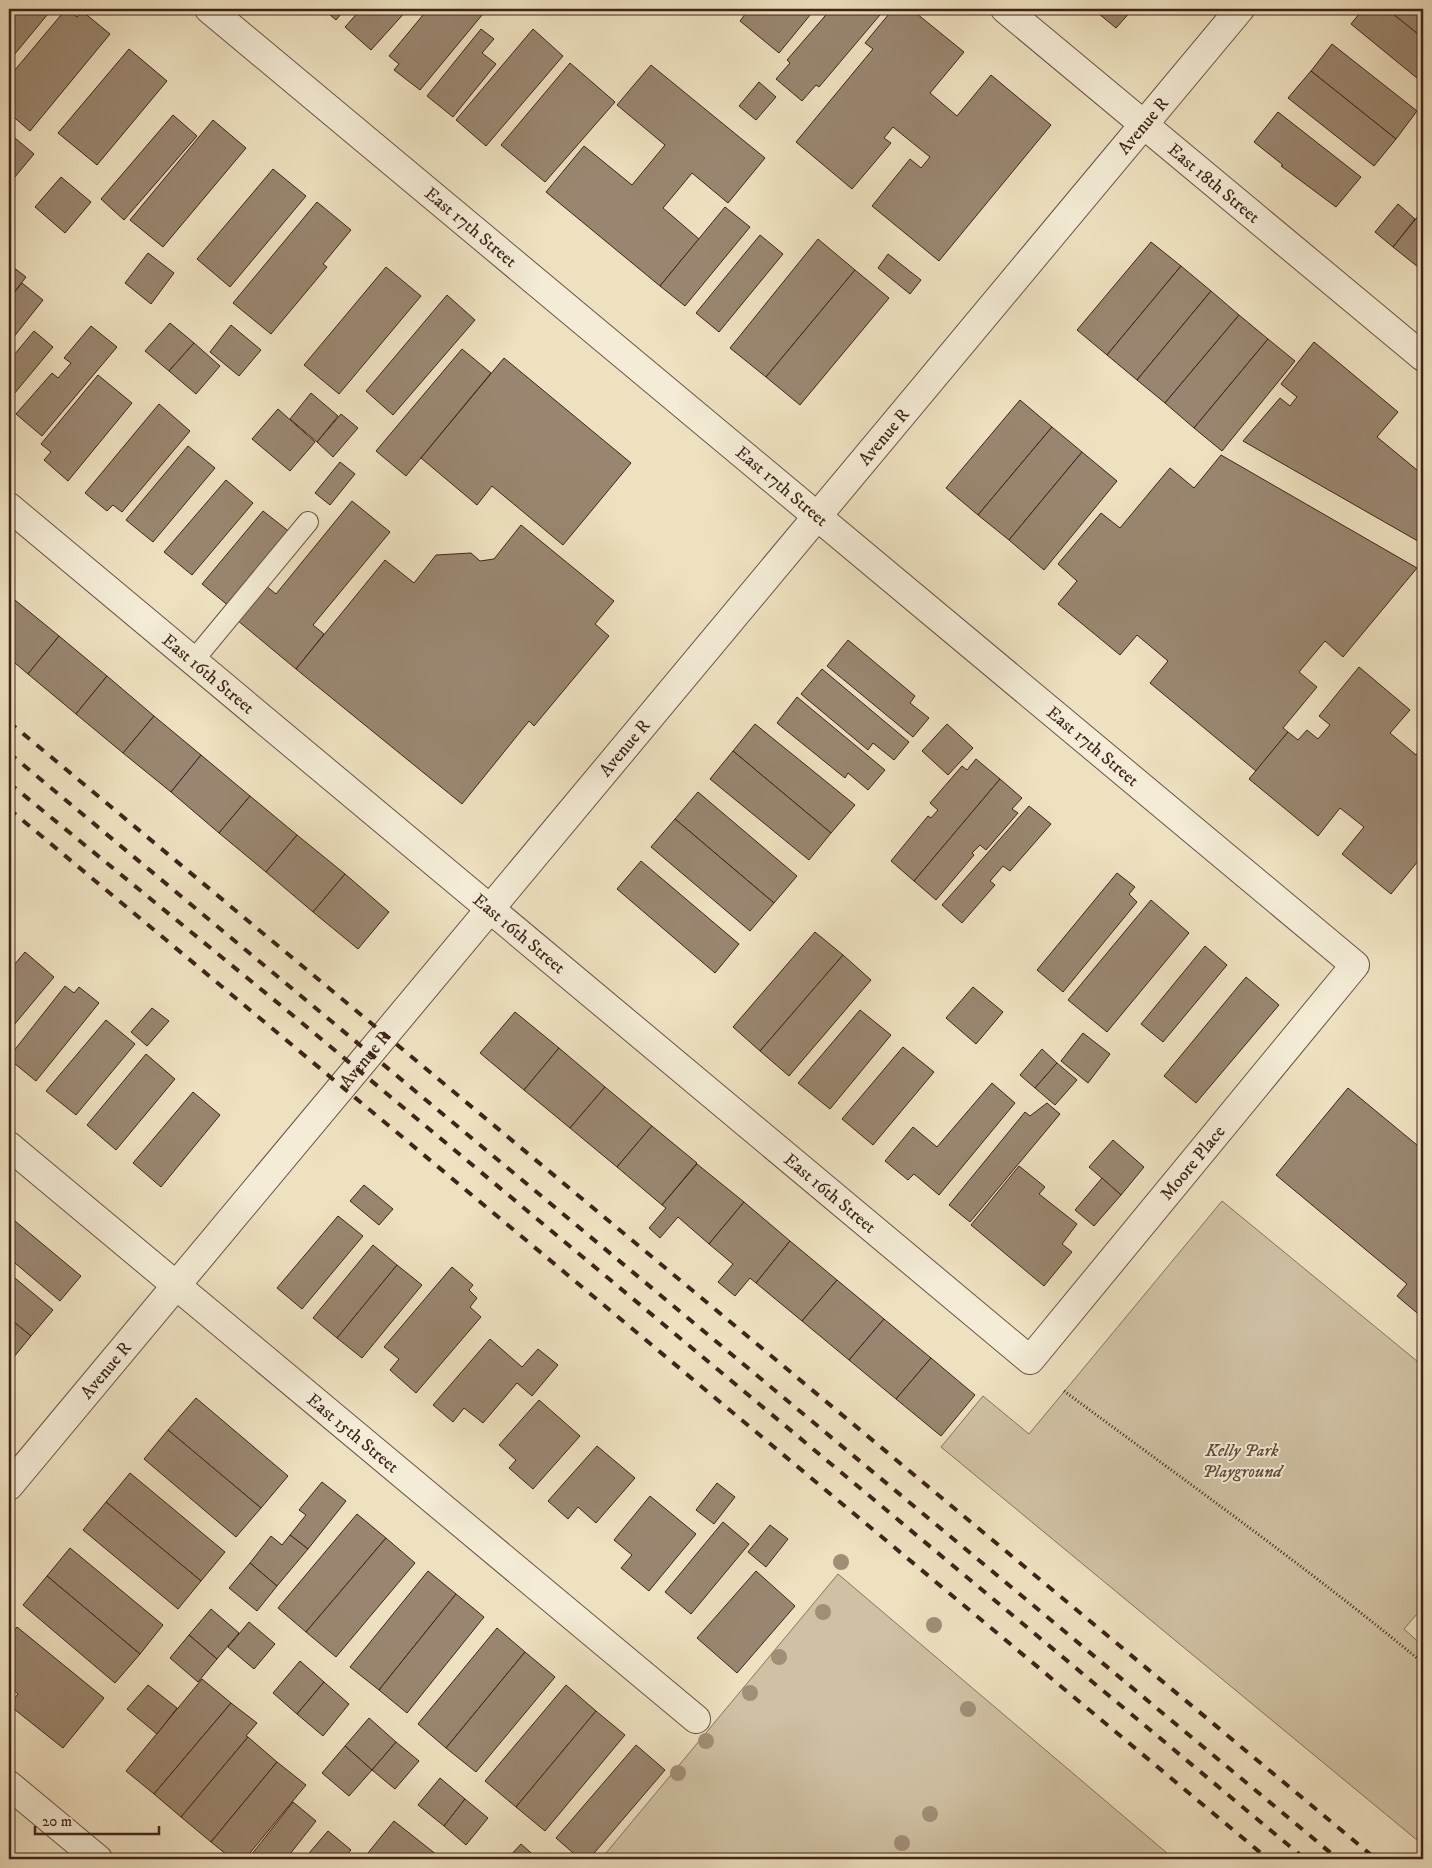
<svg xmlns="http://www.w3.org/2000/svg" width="1432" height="1868" font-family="'IM FELL DW Pica',serif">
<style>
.green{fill:#d0c1a4;stroke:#87725e}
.building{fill:#9a8670;stroke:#3e2319}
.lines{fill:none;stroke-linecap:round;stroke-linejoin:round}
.lane-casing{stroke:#6a5243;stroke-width:22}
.street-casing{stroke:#6a5243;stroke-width:30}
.path{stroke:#3e2319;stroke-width:3;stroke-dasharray:1 2.5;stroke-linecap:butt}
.lane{stroke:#f4ecd6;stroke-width:20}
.street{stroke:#f4ecd6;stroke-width:28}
.rail{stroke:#3e2319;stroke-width:4;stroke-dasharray:9 9;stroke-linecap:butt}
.tree{fill:#a18e77}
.labels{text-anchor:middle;stroke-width:4;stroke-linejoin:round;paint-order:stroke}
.street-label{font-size:18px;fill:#3e2319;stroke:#f4ecd6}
.park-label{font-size:18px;font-style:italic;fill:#624a3c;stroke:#f4ecd6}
</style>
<rect width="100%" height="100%" fill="#eee1c0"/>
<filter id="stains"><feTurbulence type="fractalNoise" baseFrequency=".004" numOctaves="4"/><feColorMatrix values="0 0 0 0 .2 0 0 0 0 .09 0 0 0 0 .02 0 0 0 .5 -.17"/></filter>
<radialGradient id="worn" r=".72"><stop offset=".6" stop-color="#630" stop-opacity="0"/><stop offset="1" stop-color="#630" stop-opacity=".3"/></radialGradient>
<g class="green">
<polygon points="1222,1201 1423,1366 1423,1607 1404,1629 1423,1646 1423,1845 941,1447 983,1396 1029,1434"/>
<polygon points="838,1574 1174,1859 601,1859"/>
</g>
<g class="building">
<polygon points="9,9 52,9 9,61"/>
<polygon points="66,9 77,17 82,11 110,34 30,131 9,113 9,77"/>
<polygon points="323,9 345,9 336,20"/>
<polygon points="361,9 408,9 371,50 345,27"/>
<polygon points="428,9 487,9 420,90 394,70 399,64 389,56"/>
<polygon points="749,9 815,9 779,53 740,21"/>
<polygon points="831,9 885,9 819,87 816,85 802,101 776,79 790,63 787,60"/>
<polygon points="893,9 911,9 964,52 930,93 957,116 991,75 1051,125 939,261 872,206 910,159 921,168 930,157 893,127 884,138 891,143 852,189 796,142 873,49 865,43"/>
<polygon points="1093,9 1133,9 1116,28"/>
<polygon points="1363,9 1387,9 1423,38 1423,83 1351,24"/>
<polygon points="1387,9 1423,9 1423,38"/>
<polygon points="481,29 494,39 482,53 496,64 453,117 427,96"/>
<polygon points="533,29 563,56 486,146 456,120"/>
<polygon points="1332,44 1417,111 1396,139 1311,71"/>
<polygon points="129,49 167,81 97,165 58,133"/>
<polygon points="570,63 615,102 545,182 501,145"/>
<polygon points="651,65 765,158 728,203 692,173 663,208 699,239 660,286 546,192 584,146 632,185 665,145 617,105"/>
<polygon points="1311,71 1396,139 1374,166 1288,98"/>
<polygon points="759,82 776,97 756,120 739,106"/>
<polygon points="1278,112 1361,177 1336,207 1281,166 1283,165 1254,142"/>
<polygon points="173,115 197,136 124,220 101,199"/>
<polygon points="213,120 246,148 163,247 130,220"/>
<polygon points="9,133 34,154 9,184"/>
<polygon points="273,169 306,196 230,287 197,259"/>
<polygon points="61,177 91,202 65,233 35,207"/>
<polygon points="317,202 351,230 323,264 327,267 271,334 233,303"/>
<polygon points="1398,204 1415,219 1393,247 1375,232"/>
<polygon points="725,207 750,227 685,306 660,286"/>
<polygon points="1423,210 1423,271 1393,247"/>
<polygon points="760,235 783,254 719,332 696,313"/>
<polygon points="818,239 855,270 766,377 730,348"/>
<polygon points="1151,242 1181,266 1107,355 1077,330"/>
<polygon points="148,253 174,273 151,304 125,283"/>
<polygon points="888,254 921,280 910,294 878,268"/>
<polygon points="9,264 26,277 9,299"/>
<polygon points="1181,266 1211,291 1137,380 1107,355"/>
<polygon points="386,267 421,296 339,394 304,365"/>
<polygon points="855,270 889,298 800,405 766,377"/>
<polygon points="22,283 43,300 9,343 9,299"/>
<polygon points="1211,291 1239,315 1165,403 1137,380"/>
<polygon points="447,295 475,320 393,415 366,391"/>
<polygon points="1239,315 1268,339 1194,428 1165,403"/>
<polygon points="170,323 194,343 169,371 145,351"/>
<polygon points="231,325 261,350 239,376 210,352"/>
<polygon points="91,326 117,347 42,436 16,414 52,373 58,378 71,363 64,358"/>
<polygon points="34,331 53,347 9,400 9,361"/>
<polygon points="1268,339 1295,361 1222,451 1194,428"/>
<polygon points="1314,342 1398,412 1377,437 1423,475 1423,544 1243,441 1280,398 1290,406 1297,397 1281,384"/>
<polygon points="194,343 220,366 196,394 169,371"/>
<polygon points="462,349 491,373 406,476 376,451"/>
<polygon points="504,358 631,463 563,545 492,486 477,505 421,458"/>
<polygon points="98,375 132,403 68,481 44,460 51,452 41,444"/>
<polygon points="311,393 338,416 317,442 290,419"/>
<polygon points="1020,400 1052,427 978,515 946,488"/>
<polygon points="159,404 190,431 122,512 113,505 107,511 85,493"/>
<polygon points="278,409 315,442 290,471 252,439"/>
<polygon points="341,414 358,428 333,457 317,442"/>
<polygon points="1052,427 1082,452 1009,540 978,515"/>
<polygon points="188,446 215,468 153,542 126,520"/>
<polygon points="1082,452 1117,481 1044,570 1009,540"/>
<polygon points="1221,455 1417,568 1343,657 1325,641 1299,672 1317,687 1283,728 1288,732 1256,771 1150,683 1168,661 1137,635 1120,655 1058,604 1077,581 1058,564 1101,513 1120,528 1170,468 1194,488"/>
<polygon points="340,462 355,474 330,505 315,493"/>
<polygon points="226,480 253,503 192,575 164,552"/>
<polygon points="352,501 390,532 313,625 324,634 296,669 237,620 266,586 276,594"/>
<polygon points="263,511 291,533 230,607 202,584"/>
<polygon points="521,525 614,601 595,624 609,636 534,726 529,721 462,804 296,669 385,560 414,583 436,555 471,553 480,561 494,559"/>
<polygon points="10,596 59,636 28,674 9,658"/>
<polygon points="59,636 107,676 76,714 28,674"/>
<polygon points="848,640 915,696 910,703 929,718 913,737 827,666"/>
<polygon points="1359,667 1410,710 1390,733 1416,755 1423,747 1423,833 1417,841 1423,846 1423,855 1391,894 1342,854 1364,827 1340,808 1318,836 1249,779 1288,732 1298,740 1307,730 1318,739 1330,725 1319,716"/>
<polygon points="822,669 909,742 894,760 873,743 868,750 801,694"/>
<polygon points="107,676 154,716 123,753 76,714"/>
<polygon points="797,697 885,770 868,790 848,773 845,778 777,723"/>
<polygon points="154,716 201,755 171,792 123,753"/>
<polygon points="755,724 855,805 831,833 733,751"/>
<polygon points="947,724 973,748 948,775 922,751"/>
<polygon points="733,751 831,833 809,860 710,779"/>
<polygon points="201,755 250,796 219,833 171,792"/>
<polygon points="976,759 1000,779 914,881 891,861 928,816 931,818 938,810 930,803 962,766 967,770"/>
<polygon points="1000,779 1022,798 1012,809 1018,813 986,850 980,845 972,853 974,855 936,900 914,881"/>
<polygon points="698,792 797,876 774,903 675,819"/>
<polygon points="250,796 297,835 266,872 219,833"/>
<polygon points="1029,806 1051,824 1010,871 1003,866 990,881 995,885 962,923 942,905"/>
<polygon points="675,819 774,903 750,931 651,847"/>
<polygon points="297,835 345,874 313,912 266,872"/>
<polygon points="641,861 739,944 715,973 617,889"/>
<polygon points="1117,873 1135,887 1129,894 1137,902 1063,992 1037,970"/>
<polygon points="345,874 389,912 358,949 313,912"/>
<polygon points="1151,900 1189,933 1107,1032 1068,1000"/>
<polygon points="815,932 843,955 760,1051 733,1027"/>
<polygon points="1205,946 1227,965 1163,1042 1141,1024"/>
<polygon points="25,952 54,977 9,1031 9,971"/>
<polygon points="843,955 871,980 789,1076 760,1051"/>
<polygon points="1246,977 1279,1005 1196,1103 1164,1076"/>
<polygon points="65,986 74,993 79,987 99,1003 36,1081 9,1059 9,1057"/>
<polygon points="973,987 1003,1012 976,1044 946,1018"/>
<polygon points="152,1008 169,1021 147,1046 131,1032"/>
<polygon points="860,1010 891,1035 830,1109 798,1083"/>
<polygon points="515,1012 559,1048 524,1090 480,1053"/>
<polygon points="106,1020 135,1044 76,1115 46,1091"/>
<polygon points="1083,1033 1110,1054 1088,1083 1061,1061"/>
<polygon points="903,1047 934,1072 873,1145 842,1119"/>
<polygon points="559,1048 605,1087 570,1128 524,1090"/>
<polygon points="1042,1049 1057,1063 1035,1088 1020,1075"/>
<polygon points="146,1054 175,1079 116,1150 87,1125"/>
<polygon points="1057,1063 1077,1080 1055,1105 1035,1088"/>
<polygon points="992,1083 1015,1103 939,1195 914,1174 908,1180 885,1161 913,1127 937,1147"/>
<polygon points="605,1087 652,1126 617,1167 570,1128"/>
<polygon points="1348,1088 1423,1150 1423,1318 1397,1296 1407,1284 1276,1175"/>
<polygon points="193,1092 220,1115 161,1187 133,1163"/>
<polygon points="1047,1103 1060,1114 970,1222 949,1205 1025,1112 1030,1116"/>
<polygon points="652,1126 697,1163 662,1205 617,1167"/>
<polygon points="1113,1140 1144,1167 1121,1195 1089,1167"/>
<polygon points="697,1164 744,1202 709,1244 678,1217 660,1238 649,1228 666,1208 662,1205"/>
<polygon points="1019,1166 1045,1187 1039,1194 1077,1224 1062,1244 1072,1252 1044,1286 971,1225"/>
<polygon points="1102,1178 1121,1195 1094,1226 1075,1210"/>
<polygon points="364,1185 393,1209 379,1225 350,1201"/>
<polygon points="744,1202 790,1241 756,1283 750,1278 735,1296 718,1282 733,1264 709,1244"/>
<polygon points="9,1216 81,1276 60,1301 9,1258"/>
<polygon points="338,1216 363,1236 302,1309 277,1288"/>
<polygon points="790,1241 837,1280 802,1321 756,1283"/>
<polygon points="373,1245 397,1265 337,1338 313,1318"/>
<polygon points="397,1265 422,1285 362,1358 337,1338"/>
<polygon points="452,1267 473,1285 469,1290 477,1298 470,1307 481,1317 416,1393 390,1370 399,1359 384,1347"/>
<polygon points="9,1273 53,1310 31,1336 9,1318"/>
<polygon points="837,1280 884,1319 849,1360 802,1321"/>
<polygon points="9,1318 31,1336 9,1363"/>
<polygon points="884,1319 931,1358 896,1399 849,1360"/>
<polygon points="490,1339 522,1367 538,1349 558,1365 532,1396 517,1383 483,1423 464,1408 453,1422 433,1405"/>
<polygon points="931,1358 975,1395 941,1436 896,1399"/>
<polygon points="196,1398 288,1476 261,1508 168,1430"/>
<polygon points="539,1400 580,1436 533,1489 509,1468 516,1460 499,1445"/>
<polygon points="168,1430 261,1508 236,1537 144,1459"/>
<polygon points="597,1446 635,1478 596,1523 578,1507 568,1519 548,1501"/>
<polygon points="130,1473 225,1552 201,1581 106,1502"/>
<polygon points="322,1482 346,1501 308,1549 290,1535 306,1515 299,1510"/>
<polygon points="717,1483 735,1497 714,1524 696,1510"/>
<polygon points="650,1496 696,1534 649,1591 621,1568 632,1555 614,1540"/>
<polygon points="106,1502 201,1581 178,1609 83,1530"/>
<polygon points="357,1514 386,1538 306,1632 278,1608"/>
<polygon points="723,1522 749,1544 691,1614 665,1592"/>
<polygon points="770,1525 788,1539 766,1567 748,1552"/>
<polygon points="290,1535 308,1549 277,1586 250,1563 271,1536 282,1545"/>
<polygon points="386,1538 415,1563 336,1657 306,1632"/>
<polygon points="70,1548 163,1625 140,1654 47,1576"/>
<polygon points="250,1563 277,1586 257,1611 229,1588"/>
<polygon points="428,1571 456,1594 379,1690 350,1667"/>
<polygon points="756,1571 795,1606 737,1673 697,1638"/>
<polygon points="47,1576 140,1654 115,1683 23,1605"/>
<polygon points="456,1594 484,1617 407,1713 379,1690"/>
<polygon points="211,1609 239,1633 217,1659 189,1635"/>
<polygon points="249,1622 275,1644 254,1669 228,1647"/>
<polygon points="17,1627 104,1698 63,1748 9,1705 18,1694 9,1686 9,1662 15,1654 9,1649 9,1637"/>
<polygon points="497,1628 525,1652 446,1748 418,1724"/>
<polygon points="189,1635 217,1659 198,1682 170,1658"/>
<polygon points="525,1652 555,1677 476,1772 446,1748"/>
<polygon points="300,1661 324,1682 297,1714 273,1693"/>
<polygon points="202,1679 231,1703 154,1794 126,1771"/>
<polygon points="324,1682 349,1704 323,1736 297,1714"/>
<polygon points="148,1685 177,1708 157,1734 127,1709"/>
<polygon points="566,1685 596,1711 516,1807 485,1781"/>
<polygon points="231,1703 257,1723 246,1736 248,1737 181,1817 154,1794"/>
<polygon points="596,1711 625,1735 545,1831 516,1807"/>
<polygon points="369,1718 396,1742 372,1770 345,1746"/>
<polygon points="248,1737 277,1762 211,1842 181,1817"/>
<polygon points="396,1742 419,1761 395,1789 372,1770"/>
<polygon points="636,1745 665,1770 589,1859 580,1859 556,1838"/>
<polygon points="345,1746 372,1770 349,1796 322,1773"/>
<polygon points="277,1762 306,1785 245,1859 232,1859 211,1842"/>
<polygon points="440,1778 465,1799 444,1826 418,1805"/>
<polygon points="465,1799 488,1818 466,1845 444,1826"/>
<polygon points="293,1802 316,1821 286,1859 248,1859"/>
<polygon points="394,1821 442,1859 363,1859"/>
<polygon points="328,1831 351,1850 343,1859 304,1859"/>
<polygon points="521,1844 538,1859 507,1859"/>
</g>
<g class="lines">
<defs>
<polyline id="lane" points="193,661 308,522"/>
<g id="street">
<path id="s1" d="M1005 9 1423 357"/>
<path id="s2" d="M9 507 1030 1360 1355 965 209 9"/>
<path id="s3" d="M9 1146 696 1719"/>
<path id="s4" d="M9 1486 1240 9"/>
<polyline points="9,1785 98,1859"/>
</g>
</defs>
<use href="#lane" class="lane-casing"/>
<use href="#street" class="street-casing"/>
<path class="path" d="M1064 1391C1184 1480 1308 1568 1423 1663"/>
<use href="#lane" class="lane"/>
<use href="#street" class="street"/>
<g class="rail">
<polyline points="9,722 1376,1859"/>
<polyline points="9,753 1338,1859"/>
<polyline points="9,783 290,1013 1305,1859"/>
<polyline points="9,809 1268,1859"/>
</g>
</g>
<g class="tree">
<circle cx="841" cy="1562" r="8"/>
<circle cx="823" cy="1612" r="8"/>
<circle cx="934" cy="1625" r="8"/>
<circle cx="779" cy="1657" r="8"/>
<circle cx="750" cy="1693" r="8"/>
<circle cx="968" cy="1709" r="8"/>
<circle cx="706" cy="1741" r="8"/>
<circle cx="678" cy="1773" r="8"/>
<circle cx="930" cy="1814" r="8"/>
<circle cx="902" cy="1843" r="8"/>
</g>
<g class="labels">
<g class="street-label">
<text dy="6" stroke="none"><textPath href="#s4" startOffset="1771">Avenue R</textPath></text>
<text dy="6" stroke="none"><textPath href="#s1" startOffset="272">East 18th Street</textPath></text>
<text transform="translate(471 227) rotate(40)" y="6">East 17th Street</text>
<text dy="6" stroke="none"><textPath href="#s4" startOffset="1366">Avenue R</textPath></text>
<text transform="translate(782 486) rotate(40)" y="6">East 17th Street</text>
<text dy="6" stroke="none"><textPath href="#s2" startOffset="260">East 16th Street</textPath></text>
<text transform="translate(1093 746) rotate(40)" y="6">East 17th Street</text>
<text dy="6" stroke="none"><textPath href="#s4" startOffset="961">Avenue R</textPath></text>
<text dy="6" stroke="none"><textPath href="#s2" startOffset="665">East 16th Street</textPath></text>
<text dy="6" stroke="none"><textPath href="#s4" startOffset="556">Avenue R</textPath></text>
<text dy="6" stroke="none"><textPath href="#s2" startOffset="1586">Moore Place</textPath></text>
<text dy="6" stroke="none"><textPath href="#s2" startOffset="1070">East 16th Street</textPath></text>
<text dy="6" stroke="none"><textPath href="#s4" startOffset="151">Avenue R</textPath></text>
<text dy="6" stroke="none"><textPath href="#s3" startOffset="448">East 15th Street</textPath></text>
</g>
<g class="park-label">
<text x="1242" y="1456">Kelly Park<tspan x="1242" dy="21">Playground</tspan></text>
</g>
</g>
<rect width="1432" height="1868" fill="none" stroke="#eee1c0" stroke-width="30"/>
<rect x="10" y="10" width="1412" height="1848" fill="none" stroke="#3e2319" stroke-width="2.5"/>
<rect x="15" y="15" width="1402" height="1838" fill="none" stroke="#3e2319"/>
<path d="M35 1826v8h124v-8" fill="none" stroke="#3e2319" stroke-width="2.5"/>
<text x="42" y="1826" font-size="15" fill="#3e2319" stroke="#f4ecd6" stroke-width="4" paint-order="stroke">20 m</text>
<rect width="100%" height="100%" filter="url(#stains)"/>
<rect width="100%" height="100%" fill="url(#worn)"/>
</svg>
